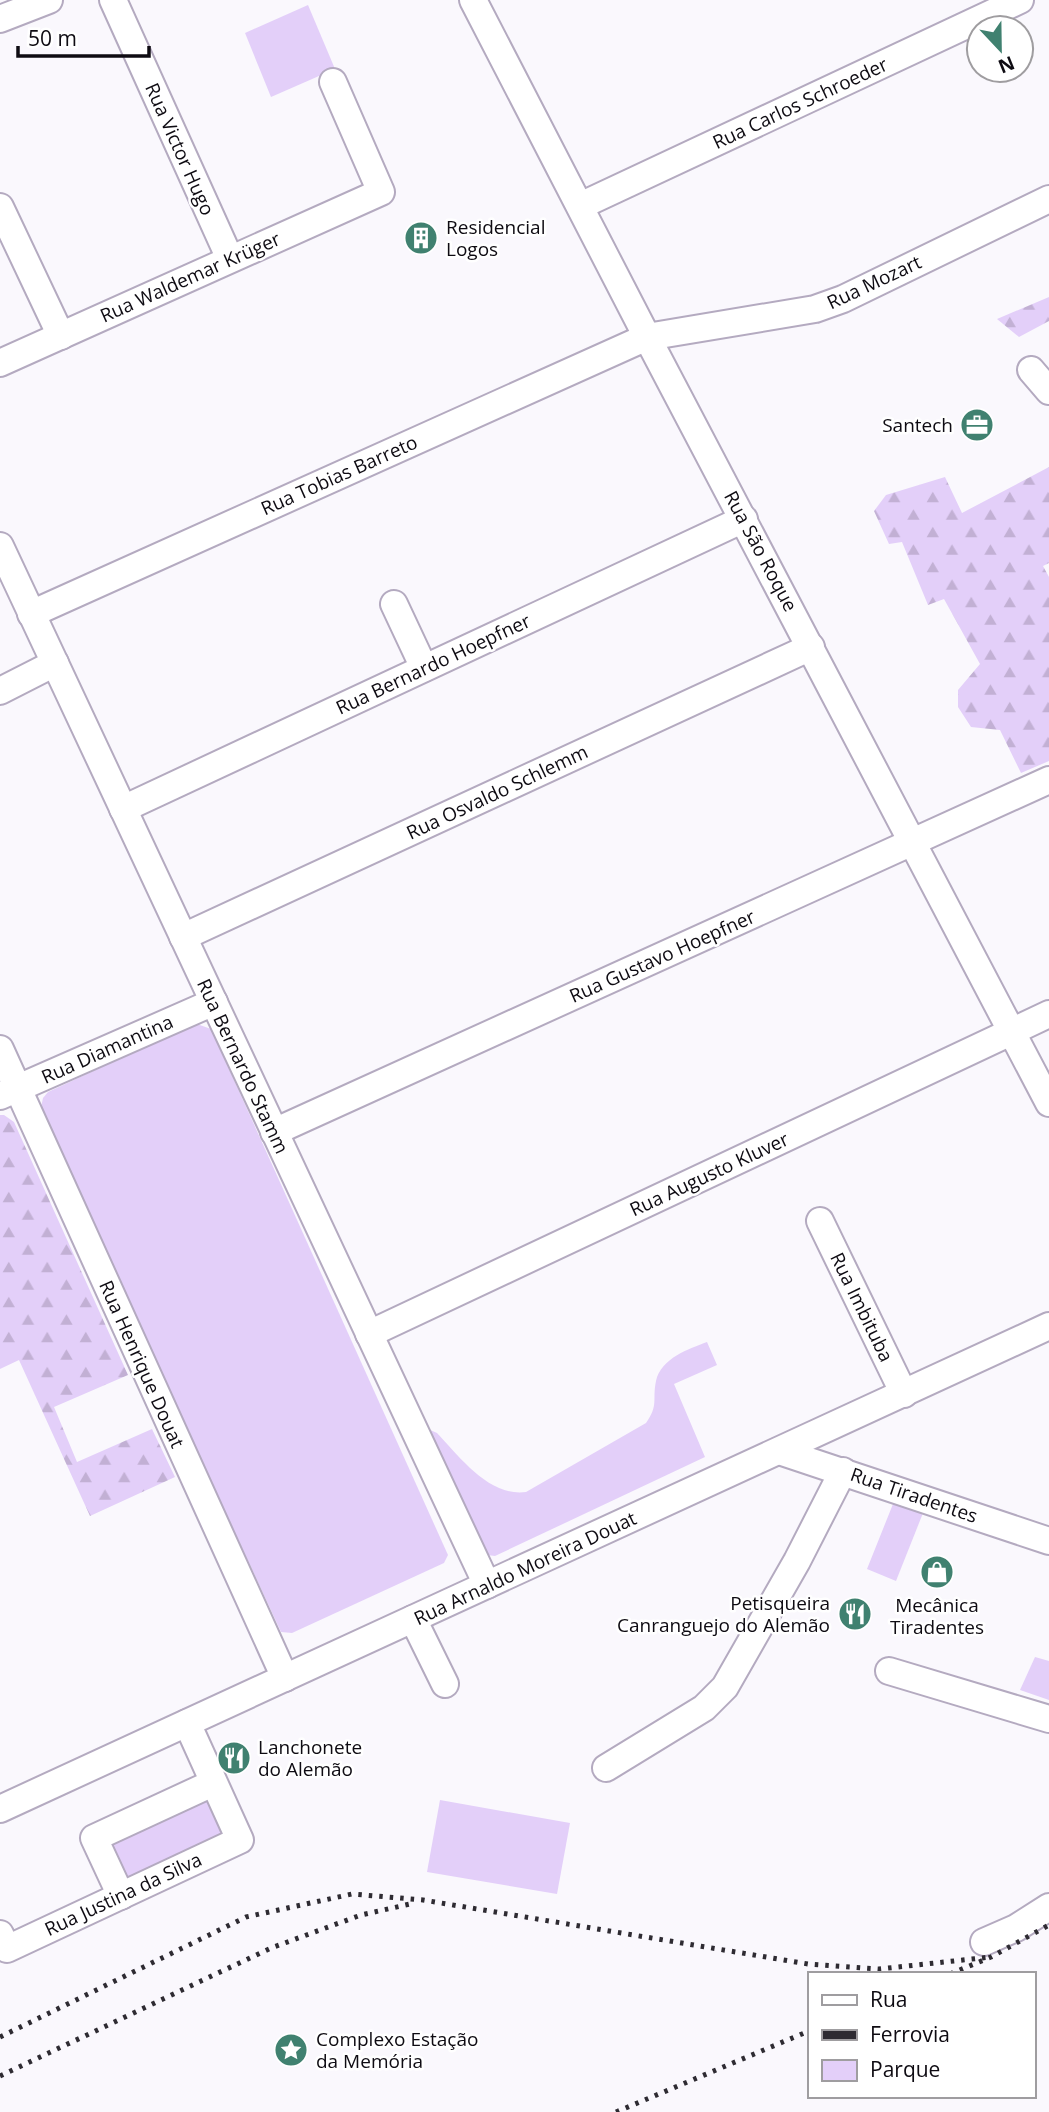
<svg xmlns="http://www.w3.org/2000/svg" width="1049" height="2112" font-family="'Open Sans',sans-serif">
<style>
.green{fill:#e3cff9}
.forest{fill:url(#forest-firs)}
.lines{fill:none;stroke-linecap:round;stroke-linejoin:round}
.minor-casing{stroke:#b4aac0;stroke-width:30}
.minor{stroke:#fff;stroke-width:26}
.rail{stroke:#2e2b32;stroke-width:5;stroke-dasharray:3.5 7;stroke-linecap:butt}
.labels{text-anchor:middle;stroke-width:5;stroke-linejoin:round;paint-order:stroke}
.street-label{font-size:19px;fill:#0e0b12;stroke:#fff}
.poi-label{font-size:19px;fill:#0e0b12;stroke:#fff;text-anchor:start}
</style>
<defs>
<pattern id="forest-firs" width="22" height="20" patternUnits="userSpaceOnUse" patternTransform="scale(1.75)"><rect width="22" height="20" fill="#e3cff9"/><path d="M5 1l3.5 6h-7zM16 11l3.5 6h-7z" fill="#c2b0d4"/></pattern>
</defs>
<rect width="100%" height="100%" fill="#faf8fd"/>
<g class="green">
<polygon points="308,5 335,69 271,97 245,33"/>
<polygon points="197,1024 211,1029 448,1555 444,1563 292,1633 281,1632 40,1112 43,1098 48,1092 188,1027"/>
<path d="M707 1342 717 1365 674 1384 705 1457 495 1556 487 1555 428 1429 437 1433C460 1457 489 1497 526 1492L646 1423C659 1405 652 1400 656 1381 661 1358 689 1349 707 1342Z"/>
<polygon points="893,1504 923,1513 896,1581 867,1569"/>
<polygon points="1035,1657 1049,1661 1049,1700 1020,1690"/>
<polygon points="206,1795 228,1837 129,1884 108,1839"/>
<polygon points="440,1800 570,1823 557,1894 427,1872"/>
</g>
<g class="forest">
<polygon points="1049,297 1049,321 1019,337 997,319"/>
<polygon points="1049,467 1049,563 1043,566 1049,577 1049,761 1021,773 1000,730 971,727 958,707 958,690 980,664 944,599 928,605 902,542 889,544 874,511 886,495 945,477 962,513"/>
<polygon points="0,1115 4,1115 14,1122 128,1375 54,1407 77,1462 152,1429 175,1477 90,1516 19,1360 0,1369"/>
</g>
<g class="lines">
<defs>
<g id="minor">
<polyline points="113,0 230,259"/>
<polyline points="473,0 647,337 1049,1103"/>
<polyline points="0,19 49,0"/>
<polyline points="580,206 1020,0"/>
<polyline points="0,207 61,336"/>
<polyline points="0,363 381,192 333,82"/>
<polyline points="1031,370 1049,391"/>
<polyline points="0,546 487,1585"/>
<polyline points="394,604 424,668"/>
<polyline points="31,614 647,337 815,309 843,299 1049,199"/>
<polyline points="0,691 55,663"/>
<polyline points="123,809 744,519"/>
<polyline points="183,937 811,647"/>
<polyline points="0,1049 285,1678"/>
<polyline points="0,1096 214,1002"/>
<polyline points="274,1132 1049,780"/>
<polyline points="820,1221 904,1394"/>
<polyline points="369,1334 1049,1014"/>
<polyline points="779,1451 1049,1541"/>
<polyline points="413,1619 445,1684"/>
<polyline points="889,1671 1049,1719"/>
<polyline points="606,1768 704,1708 725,1687 797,1561 843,1471"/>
<polyline points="0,1809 1049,1326"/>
<polyline points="121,1896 94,1838 213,1783"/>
<polyline points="0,1934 7,1949 240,1840 187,1723"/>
<polyline points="984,1942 1016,1928 1049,1907"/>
</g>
</defs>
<use href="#minor" class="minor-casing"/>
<use href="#minor" class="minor"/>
<g class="rail">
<polyline points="950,1974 991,1957 1049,1925"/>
<polyline points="0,2037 246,1917 352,1894 423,1900 808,1964 879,1969 991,1957"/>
<polyline points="0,2076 271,1948 361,1915 410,1904"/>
<polyline points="616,2112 809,2031"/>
</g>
</g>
<defs>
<symbol id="building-disc" viewBox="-11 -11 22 22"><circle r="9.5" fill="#408170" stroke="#fff"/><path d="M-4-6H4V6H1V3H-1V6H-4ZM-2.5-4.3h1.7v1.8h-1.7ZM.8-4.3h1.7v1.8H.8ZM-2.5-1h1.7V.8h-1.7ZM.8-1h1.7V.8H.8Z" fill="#fff"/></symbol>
<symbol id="office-disc" viewBox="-11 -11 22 22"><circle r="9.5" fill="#408170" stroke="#fff"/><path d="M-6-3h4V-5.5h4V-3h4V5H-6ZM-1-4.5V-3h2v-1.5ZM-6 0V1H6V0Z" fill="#fff"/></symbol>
<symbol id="shop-disc" viewBox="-11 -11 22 22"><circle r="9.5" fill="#408170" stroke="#fff"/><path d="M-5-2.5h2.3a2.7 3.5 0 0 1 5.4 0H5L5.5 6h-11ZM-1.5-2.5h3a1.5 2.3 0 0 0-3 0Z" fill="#fff"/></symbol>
<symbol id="restaurant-disc" viewBox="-11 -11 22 22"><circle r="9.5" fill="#408170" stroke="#fff"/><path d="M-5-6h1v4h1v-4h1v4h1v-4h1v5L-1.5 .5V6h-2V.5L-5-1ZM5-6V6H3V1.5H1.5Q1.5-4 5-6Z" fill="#fff"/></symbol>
<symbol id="sight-disc" viewBox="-11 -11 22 22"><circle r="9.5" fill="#408170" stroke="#fff"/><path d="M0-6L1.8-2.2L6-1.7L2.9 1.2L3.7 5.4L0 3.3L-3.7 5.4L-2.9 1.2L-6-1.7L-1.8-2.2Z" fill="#fff"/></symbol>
</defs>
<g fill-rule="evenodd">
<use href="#building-disc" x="402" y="219" width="38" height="38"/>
<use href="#office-disc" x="958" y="406" width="38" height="38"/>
<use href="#shop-disc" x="918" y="1553" width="38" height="38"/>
<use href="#restaurant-disc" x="836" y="1595" width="38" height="38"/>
<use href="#restaurant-disc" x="215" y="1739" width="38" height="38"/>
<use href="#sight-disc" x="272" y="2031" width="38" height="38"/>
</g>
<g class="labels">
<g class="street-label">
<text transform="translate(800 103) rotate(-25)" y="7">Rua Carlos Schroeder</text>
<text transform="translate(180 149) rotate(66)" y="7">Rua Victor Hugo</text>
<text transform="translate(190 277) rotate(-24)" y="7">Rua Waldemar Krüger</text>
<text transform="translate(874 282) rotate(-25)" y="7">Rua Mozart</text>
<text transform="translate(339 475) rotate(-24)" y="7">Rua Tobias Barreto</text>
<text transform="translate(761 551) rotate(62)" y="7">Rua São Roque</text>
<text transform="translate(433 664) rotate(-25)" y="7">Rua Bernardo Hoepfner</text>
<text transform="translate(497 792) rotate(-25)" y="7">Rua Osvaldo Schlemm</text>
<text transform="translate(662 956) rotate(-24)" y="7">Rua Gustavo Hoepfner</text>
<text transform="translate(107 1049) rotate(-24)" y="7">Rua Diamantina</text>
<text transform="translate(243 1066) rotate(65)" y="7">Rua Bernardo Stamm</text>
<text transform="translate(709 1174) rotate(-25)" y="7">Rua Augusto Kluver</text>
<text transform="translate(862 1307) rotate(64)" y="7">Rua Imbituba</text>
<text transform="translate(142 1364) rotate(66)" y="7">Rua Henrique Douat</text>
<text transform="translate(914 1495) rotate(19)" y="7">Rua Tiradentes</text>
<text transform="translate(525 1568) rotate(-25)" y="7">Rua Arnaldo Moreira Douat</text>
<text transform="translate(123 1894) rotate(-25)" y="7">Rua Justina da Silva</text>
</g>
<g class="poi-label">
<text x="446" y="234">Residencial<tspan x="446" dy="22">Logos</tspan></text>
<text x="953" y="432" text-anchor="end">Santech</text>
<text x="830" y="1610" text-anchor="end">Petisqueira<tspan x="830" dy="22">Canranguejo do Alemão</tspan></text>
<text x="937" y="1612" text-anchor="middle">Mecânica<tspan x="937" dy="22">Tiradentes</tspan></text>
<text x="258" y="1754">Lanchonete<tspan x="258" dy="22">do Alemão</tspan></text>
<text x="316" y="2046">Complexo Estação<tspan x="316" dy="22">da Memória</tspan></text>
</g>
</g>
<rect x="808" y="1972" width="228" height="126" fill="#ffffff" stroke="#9f9da0" stroke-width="2"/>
<rect x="822" y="1995" width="35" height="10" fill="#ffffff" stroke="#9f9da0" stroke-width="2"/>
<text x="870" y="2007" font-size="21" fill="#0e0b12">Rua</text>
<rect x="822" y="2030" width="35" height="10" fill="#2e2b32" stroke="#9f9da0" stroke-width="2"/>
<text x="870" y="2042" font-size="21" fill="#0e0b12">Ferrovia</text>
<rect x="822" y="2060" width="35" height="21" fill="#e3cff9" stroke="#9f9da0" stroke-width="2"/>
<text x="870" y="2077" font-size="21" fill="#0e0b12">Parque</text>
<g transform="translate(1000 49) rotate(158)"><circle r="33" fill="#ffffff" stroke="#9f9da0" stroke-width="2"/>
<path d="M0-5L12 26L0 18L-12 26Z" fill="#408170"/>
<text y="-10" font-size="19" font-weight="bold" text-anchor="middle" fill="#0e0b12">N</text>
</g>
<path d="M18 46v10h131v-10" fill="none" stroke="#0e0b12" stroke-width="3.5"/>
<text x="28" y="46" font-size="21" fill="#0e0b12" stroke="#ffffff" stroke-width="5" paint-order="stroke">50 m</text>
</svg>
